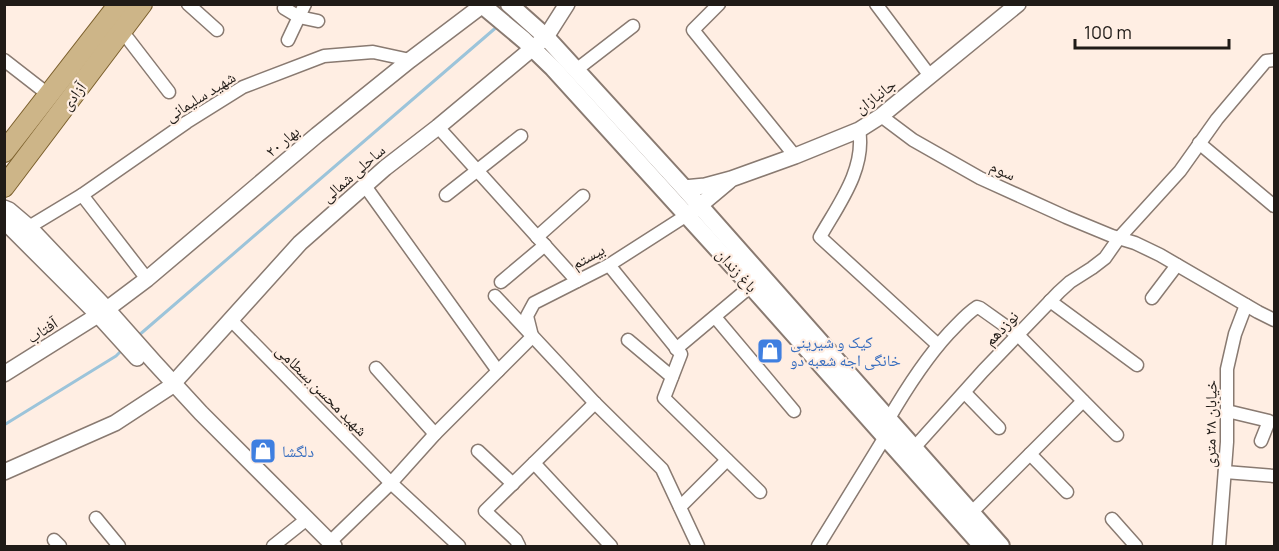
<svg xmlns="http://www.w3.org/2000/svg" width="1279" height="551" font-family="Manrope,'Noto Naskh Arabic',sans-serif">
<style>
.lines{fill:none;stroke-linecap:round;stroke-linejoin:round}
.stream{stroke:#9cc4da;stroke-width:3}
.minor-casing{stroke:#897a71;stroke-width:15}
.tertiary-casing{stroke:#897a71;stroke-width:18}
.secondary-casing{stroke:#897a71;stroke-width:20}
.primary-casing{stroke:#7b5f2c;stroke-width:22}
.minor{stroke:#fff;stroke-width:12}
.tertiary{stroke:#fff;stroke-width:15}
.secondary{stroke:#fff;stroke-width:16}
.primary{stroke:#cdb588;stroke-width:20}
.labels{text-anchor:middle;stroke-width:4.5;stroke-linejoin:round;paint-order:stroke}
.street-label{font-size:16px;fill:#201b17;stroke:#ffeee3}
.shop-label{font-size:16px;fill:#366cbe;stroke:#ffeee3;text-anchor:start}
</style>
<rect width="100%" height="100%" fill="#ffeee3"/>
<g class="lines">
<g class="stream">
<polyline points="138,336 499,25"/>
<polyline points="4,425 116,356 122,350"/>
</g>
<defs>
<g id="minor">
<polyline points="188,4 217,30"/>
<polyline points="719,4 693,30 795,156"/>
<polyline points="876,4 930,76"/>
<polyline points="284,8 299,17 318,21"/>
<polyline points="122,31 169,92"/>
<polyline points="288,40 305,4"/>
<polyline points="4,60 49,95"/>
<polyline points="576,70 633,26"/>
<polyline points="881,116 913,140 980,178 1066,217 1112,236 1135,243 1160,255 1258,312 1274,320"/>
<polyline points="438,127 577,281"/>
<path d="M859 130C866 169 838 205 820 237L938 345"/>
<polyline points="1199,143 1274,206"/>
<polyline points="365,186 498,371"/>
<polyline points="82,195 147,279"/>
<polyline points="446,195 521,136"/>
<polyline points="29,227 82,195 187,122 243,87 324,56 373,52 410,60"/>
<polyline points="537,237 583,196"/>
<polyline points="609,265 681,354 664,398 760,492"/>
<polyline points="501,282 545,245"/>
<polyline points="495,296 595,403 662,469 698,546"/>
<polyline points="1152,298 1177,265"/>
<polyline points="1050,301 1137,365"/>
<polyline points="715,317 794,411"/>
<polyline points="231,320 391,483 459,546"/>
<polyline points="532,336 527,316 534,303 609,265 687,215"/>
<polyline points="628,340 672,377"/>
<polyline points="676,349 751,286"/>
<polyline points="376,368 435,434"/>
<polyline points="965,393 999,428"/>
<polyline points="1227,411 1269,421 1261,441"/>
<path d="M888 420C906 389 925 359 949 333 958 324 966 314 977 307L980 308 1018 335 1117 435"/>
<polyline points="913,449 983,371 1059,292 1070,282 1092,268 1105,258 1119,238 1180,171 1217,119 1266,61 1274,60"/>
<polyline points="478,451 513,484"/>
<polyline points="1030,454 1067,492"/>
<polyline points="534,463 611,546"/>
<polyline points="1225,472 1274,476"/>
<polyline points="680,507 727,460"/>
<polyline points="971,513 1083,401"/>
<polyline points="96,518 119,546"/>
<polyline points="1112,519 1136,546"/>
<polyline points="54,540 60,546"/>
<polyline points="330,542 391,483 435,434 532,337"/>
<polyline points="273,546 307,519"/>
<polyline points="519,546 516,540 485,511 595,403"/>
<polyline points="818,546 885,437"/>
<polyline points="1219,546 1227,442 1227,369 1235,334 1246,305"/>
</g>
<g id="tertiary">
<polyline points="684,188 705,186 731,179 795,156 859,130 881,116 1018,4"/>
<polyline points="4,208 9,210 29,227 107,309 154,362 201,413 334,546"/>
<polyline points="692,212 729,181"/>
<polyline points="4,221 98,315 137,358"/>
<polyline points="107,309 147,279 317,135 410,60 484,4"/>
<polyline points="4,374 98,315"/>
<polyline points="4,472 115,423 170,387 300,243 385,168 438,127 546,37 567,4"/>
</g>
<g id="secondary">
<polyline points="481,4 524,40 553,68 751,286 982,546"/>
<polyline points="509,4 546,37 684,188 1001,546"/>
</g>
<g id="primary">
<polyline points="4,152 119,4"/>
<polyline points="4,187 142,4"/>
</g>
</defs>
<use href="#minor" class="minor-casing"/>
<use href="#tertiary" class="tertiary-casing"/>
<use href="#secondary" class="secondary-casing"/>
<use href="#primary" class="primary-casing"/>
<use href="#minor" class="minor"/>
<use href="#tertiary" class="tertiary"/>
<use href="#secondary" class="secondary"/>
<use href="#primary" class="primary"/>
</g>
<defs>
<symbol id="shop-square" viewBox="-11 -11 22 22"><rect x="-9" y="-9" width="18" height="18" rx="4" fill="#3f7fe0" stroke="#ffeee3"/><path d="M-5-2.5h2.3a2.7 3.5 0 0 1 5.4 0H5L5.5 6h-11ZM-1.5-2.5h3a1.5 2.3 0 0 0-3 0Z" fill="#fff"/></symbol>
</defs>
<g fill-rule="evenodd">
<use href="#shop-square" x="755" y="336" width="30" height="30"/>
<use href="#shop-square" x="248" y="436" width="30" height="30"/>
</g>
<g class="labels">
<g class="street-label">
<text transform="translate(73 96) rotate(-53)" y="6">آزادی</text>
<text transform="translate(200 96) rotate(-32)" y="6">شهید سلیمانی</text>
<text transform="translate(875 96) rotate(-37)" y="6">جانبازان</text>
<text transform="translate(282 141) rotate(-40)" y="6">بهار ۲۰</text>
<text transform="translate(1003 170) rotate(25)" y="6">سوم</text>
<text transform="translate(353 173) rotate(-41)" y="6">ساحلی شمالی</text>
<text transform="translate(588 256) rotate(-29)" y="6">بیستم</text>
<text transform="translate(737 270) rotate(48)" y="6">باغ زندان</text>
<text transform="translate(1001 328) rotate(-46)" y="6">نوزدهم</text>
<text transform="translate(42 330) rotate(-33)" y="6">آفتاب</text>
<text transform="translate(322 390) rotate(45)" y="6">شهید محسن بسطامی</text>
<text transform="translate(1210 424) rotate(-89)" y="6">خیابان ۲۸ متری</text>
</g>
<g class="shop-label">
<text x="790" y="348">کیک و شیرینی<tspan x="790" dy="18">خانگی اجه شعبه دو</tspan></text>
<text x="282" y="457">دلگشا</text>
</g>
</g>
<rect width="1279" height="551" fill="none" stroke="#201b17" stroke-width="12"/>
<path d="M1075 39v9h154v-9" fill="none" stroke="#201b17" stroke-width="3"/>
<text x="1084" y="39" font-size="18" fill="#201b17" stroke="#ffeee3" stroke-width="4.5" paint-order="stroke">100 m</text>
</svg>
